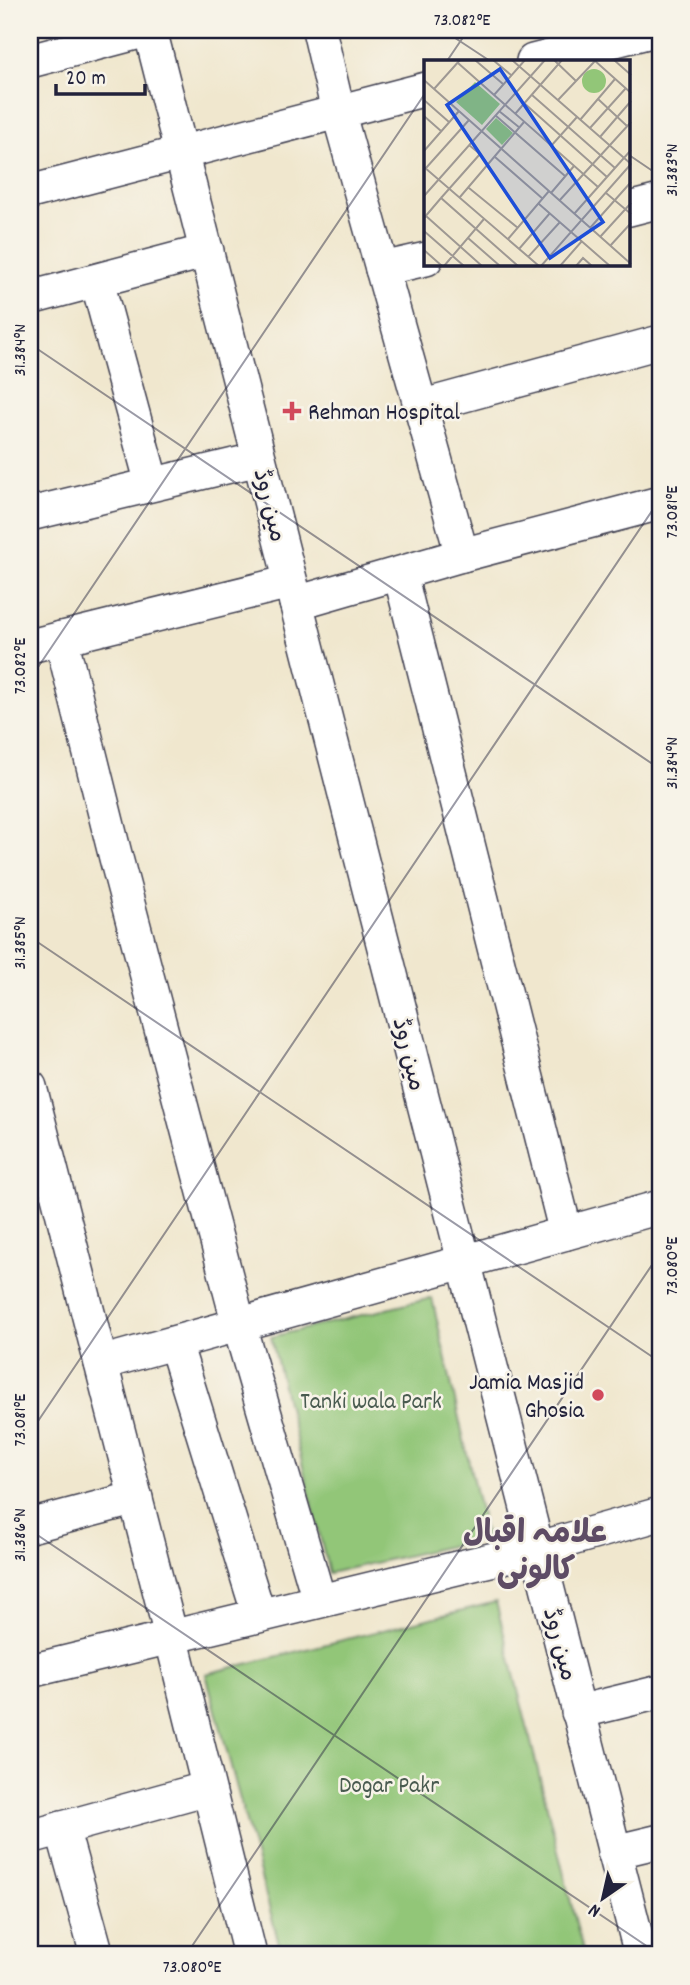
<svg xmlns="http://www.w3.org/2000/svg" width="690" height="1985" font-family="Dekko,'Playpen Sans Arabic',sans-serif">
<style>
.green{fill:#92c678;stroke:#5a745a;stroke-width:2}
.lines{fill:none;stroke-linecap:round;stroke-linejoin:round}
.street-casing{stroke:#414051;stroke-width:36}
.street{stroke:#fff;stroke-width:33}
.ticks{fill:none;stroke:#22223b;stroke-width:2;stroke-opacity:0.45}
.poi-dot{fill:#d1495b;stroke:#f7f3e8;stroke-width:2.5}
.labels{text-anchor:middle;stroke-width:5;stroke-linejoin:round;paint-order:stroke}
.poi-label{font-size:24px;fill:#22223b;stroke:#f7f3e8;text-anchor:start}
.street-label{font-size:24px;fill:#22223b;stroke:#f7f3e8}
.park-label{font-size:24px;fill:#495b50;stroke:#f7f3e8}
.district-label{font-size:32px;font-weight:bold;fill:#5e4c65;stroke:#f7f3e8}
.inset-road{fill:none;stroke:#9e9893;stroke-width:2}
.view{fill:#1d4ed8;fill-opacity:0.15;stroke:#1d4ed8;stroke-width:3.5}
.inset-edge{fill:none;stroke:#22223b;stroke-width:3.5}
.neatline{fill:none;stroke:#22223b;stroke-width:2.5}
.ticks-label{font-size:18px;text-anchor:middle;fill:#22223b}
</style>
<rect width="100%" height="100%" fill="#f7f3e8"/>
<filter id="ink" filterUnits="userSpaceOnUse"><feTurbulence type="fractalNoise" baseFrequency=".0143" numOctaves="2"/><feDisplacementMap in="SourceGraphic" scale="14" xChannelSelector="R" yChannelSelector="G"/><feConvolveMatrix kernelMatrix="1 2 1 2 8 2 1 2 1" color-interpolation-filters="sRGB"/></filter>
<filter id="wash" filterUnits="userSpaceOnUse"><feTurbulence type="fractalNoise" baseFrequency=".00686" numOctaves="4" result="noise"/><feDisplacementMap in="SourceGraphic" scale="28" xChannelSelector="R" yChannelSelector="G"/><feGaussianBlur stdDeviation="1.57" result="paint"/><feColorMatrix in="noise" values="0 0 0 0 0 0 0 0 0 0 0 0 0 0 0 0 0 1.4 0 .05"/><feComposite in="paint" operator="in"/></filter>
<g filter="url(#wash)">
<rect width="100%" height="100%" fill="#f0e7ce"/>
<g class="green">
<polygon points="432,1298 486,1538 329,1573 271,1337"/>
<polygon points="496,1602 584,1955 282,1955 206,1674"/>
</g>
</g>
<g filter="url(#ink)">
<g class="lines">
<defs>
<g id="street">
<polyline points="150,30 641,1955"/>
<polyline points="319,30 338,111 462,555"/>
<polyline points="30,61 147,30"/>
<polyline points="533,61 655,30"/>
<polyline points="30,192 426,89"/>
<polyline points="629,209 660,201"/>
<polyline points="382,269 426,259"/>
<polyline points="97,281 152,484"/>
<polyline points="30,298 207,251"/>
<polyline points="420,407 660,342"/>
<polyline points="30,514 259,459"/>
<polyline points="400,574 566,1233"/>
<polyline points="296,603 462,555 660,503"/>
<polyline points="61,638 116,858 239,1325 319,1600"/>
<polyline points="30,646 290,582"/>
<polyline points="30,1087 171,1636 250,1955"/>
<polyline points="175,1343 259,1615"/>
<polyline points="101,1363 660,1207"/>
<polyline points="30,1526 136,1498"/>
<polyline points="30,1671 536,1549 660,1514"/>
<polyline points="578,1712 660,1692"/>
<polyline points="62,1828 97,1955"/>
<polyline points="30,1837 208,1788"/>
<polyline points="614,1852 660,1841"/>
</g>
</defs>
<use href="#street" class="street-casing"/>
<use href="#street" class="street"/>
</g>
</g>
<path class="ticks" d="M443 30 490 61M447 61 468 30M629 155 660 176M30 344 660 769M30 679 426 92M30 937 660 1362M30 1433 660 499M30 1530 660 1955M186 1955 660 1253"/>
<g class="poi-dot">
<path d="M288.5 400.5h7v7h7v7h-7v7h-7v-7h-7v-7h7z"/>
<circle cx="598" cy="1395" r="7"/>
</g>
<g class="labels">
<g class="poi-label">
<text x="308" y="419">Rehman Hospital</text>
<text x="584" y="1389" text-anchor="end">Jamia Masjid<tspan x="584" dy="28">Ghosia</tspan></text>
</g>
<g class="street-label">
<text transform="translate(271 505) rotate(76)" y="8">مین روڈ</text>
<text transform="translate(410 1054) rotate(76)" y="8">مین روڈ</text>
<text transform="translate(561 1644) rotate(75)" y="8">مین روڈ</text>
</g>
<g class="park-label">
<text x="371" y="1408">Tanki wala Park</text>
<text x="389" y="1792">Dogar Pakr</text>
</g>
<g class="district-label">
<text x="536" y="1542">علامہ اقبال<tspan x="536" dy="37">کالونی</tspan></text>
</g>
</g>
<g transform="translate(424 60)">
<rect width="206" height="206" fill="#f0e7ce"/>
<path d="M158 21a12 12 0 1 1 24 0a12 12 0 1 1-24 0ZM51 22 76 44 58 65 32 42ZM72 58 89 73 78 85 62 69Z" fill="#92c678"/>
<path class="inset-road" d="M51 0 79 24M69 0 87 15M88 0 207 104M130 0 152 21M170 0 207 33M190 0 207 15M34 3 174 127M0 20 207 204M10 29 36 0M70 35 101 0M108 35 191 108M174 39 203 66M0 40 25 62M134 40 171 1M100 43 183 117M75 51 96 68M91 54 138 0M71 55 141 116M0 56 17 71M156 60 191 19M166 68 202 28M176 77 207 41M127 86 153 57M0 91 35 51M71 97 119 139M0 107 115 206M2 108 45 60M45 128 94 168M127 133 150 106M182 133 207 154M0 136 121 0M36 137 100 62M17 138 56 94 45 85M135 141 207 62M115 144 186 206M150 154 207 90M2 156 58 206M0 158 17 138 94 206M166 168 207 122M0 171 40 206M176 177 207 143M44 178 76 206M84 179 125 131M186 186 207 163M95 189 126 153M0 190 18 206M104 197 136 162M20 206 60 159M117 206 207 104M136 206 158 181M152 206 159 198 168 206"/>
<path class="view" d="M76 9 179 162 126 198 23 45Z"/>
<rect width="206" height="206" class="inset-edge"/>
</g>
<rect width="690" height="1985" fill="none" stroke="#f7f3e8" stroke-width="77"/>
<g transform="translate(603 1898) rotate(214)" stroke="#f7f3e8" stroke-width="5" paint-order="stroke">
<path d="M0-5L12 26L0 18L-12 26Z" fill="#22223b"/>
<text y="-10" font-size="19" font-weight="bold" text-anchor="middle" fill="#22223b">N</text>
</g>
<path d="M56 84v10h89v-10" fill="none" stroke="#22223b" stroke-width="3.5"/>
<text x="66" y="84" font-size="21" fill="#22223b" stroke="#f7f3e8" stroke-width="5" paint-order="stroke">20 m</text>
<rect x="38" y="38" width="614" height="1908" class="neatline"/>
<g class="ticks-label">
<text x="462" y="25">73.082°E</text>
<text transform="translate(671 170) rotate(-90)" y="6">31.383°N</text>
<text transform="translate(19 350) rotate(-90)" y="6">31.384°N</text>
<text transform="translate(671 512) rotate(-90)" y="6">73.081°E</text>
<text transform="translate(19 666) rotate(-90)" y="6">73.082°E</text>
<text transform="translate(671 763) rotate(-90)" y="6">31.384°N</text>
<text transform="translate(19 943) rotate(-90)" y="6">31.385°N</text>
<text transform="translate(671 1266) rotate(-90)" y="6">73.080°E</text>
<text transform="translate(19 1420) rotate(-90)" y="6">73.081°E</text>
<text transform="translate(19 1535) rotate(-90)" y="6">31.386°N</text>
<text x="192" y="1972">73.080°E</text>
</g>
</svg>
